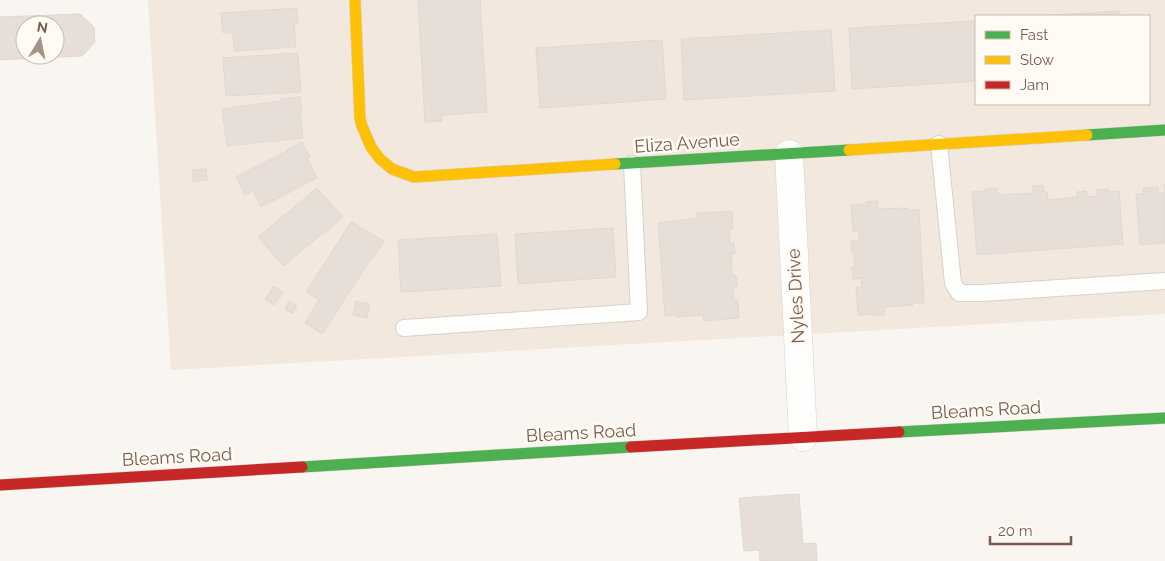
<svg xmlns="http://www.w3.org/2000/svg" width="1165" height="561" font-family="Raleway,sans-serif">
<style>
.residential{fill:#f2e8de;fill-rule:evenodd}
.building{fill:#e6ded7;stroke:#e2d8d2;fill-rule:evenodd}
.lines{fill:none;stroke-linecap:round;stroke-linejoin:round}
.lane-casing{stroke:#d7d1cb;stroke-width:18}
.street-casing{stroke:#d7d1cb;stroke-width:29}
.fast-casing{stroke:#d9d2cb;stroke-width:12}
.slow-casing{stroke:#d9d2cb;stroke-width:12}
.jam-casing{stroke:#d9d2cb;stroke-width:12}
.lane{stroke:#fefefd;stroke-width:16}
.street{stroke:#fefefd;stroke-width:28}
.fast{stroke:#4caf50;stroke-width:11}
.slow{stroke:#ffc107;stroke-width:11}
.jam{stroke:#c62828;stroke-width:11}
.labels{text-anchor:middle;stroke-width:5;stroke-linejoin:round;paint-order:stroke}
.street-label{font-size:18px;fill:#7a5c4d;stroke:#fffaf3}
</style>
<rect width="100%" height="100%" fill="#f9f5f0"/>
<path class="residential" d="M148 0H1165V314L171 370ZM976 16H1149V104H976Z"/>
<g class="building">
<polygon points="418,0 480,0 487,112 442,115 442,121 425,122"/>
<polygon points="297,8 298,24 294,24 296,47 234,51 233,33 223,33 221,13"/>
<polygon points="1120,11 1120,16 1038,16"/>
<path d="M80 14 94 27 95 42 82 56 0 60V17ZM25 25H55V55H25Z"/>
<polygon points="976,21 976,81 852,89 849,28"/>
<polygon points="831,30 835,91 684,100 681,39"/>
<polygon points="662,40 666,99 540,108 536,48"/>
<polygon points="298,53 301,92 226,96 223,58"/>
<polygon points="300,97 302,113 300,113 303,138 227,146 222,109 281,101 281,99"/>
<polygon points="302,142 310,157 307,158 317,178 261,207 253,191 245,195 236,177 287,151 287,150"/>
<polygon points="206,169 207,180 193,182 192,170"/>
<polygon points="1164,184 1165,184 1165,243 1140,245 1136,194 1144,194 1143,188 1158,187 1158,193 1165,193"/>
<polygon points="1043,185 1044,192 1047,192 1048,200 1078,197 1077,192 1086,191 1087,197 1098,196 1097,190 1109,189 1109,192 1119,191 1123,244 977,255 972,192 985,191 985,189 997,188 998,195 1033,193 1032,186"/>
<polygon points="317,188 343,217 328,230 328,229 283,266 258,237"/>
<polygon points="878,201 878,209 907,208 908,210 919,210 924,303 913,303 913,305 884,307 884,315 873,315 873,314 858,315 856,288 862,287 861,278 853,279 852,267 855,267 854,253 852,253 851,241 859,241 859,231 853,231 851,205 866,204 866,202"/>
<polygon points="732,211 733,229 729,229 730,243 734,243 735,254 731,254 732,276 736,276 737,286 733,287 734,300 738,300 739,318 704,321 703,315 676,317 676,315 665,316 658,223 697,218 697,213"/>
<polygon points="351,222 384,241 374,257 373,256 322,334 305,323 319,300 306,292"/>
<polygon points="613,228 616,277 518,284 515,234"/>
<polygon points="497,234 501,286 401,292 398,240"/>
<polygon points="274,286 283,293 274,305 265,299"/>
<polygon points="289,301 297,306 292,313 285,309"/>
<polygon points="356,301 370,304 367,318 353,315"/>
<polygon points="799,494 803,544 816,543 817,561 760,561 759,550 744,551 739,498"/>
</g>
<g class="lines">
<defs>
<g id="lane">
<polyline points="939,144 953,283 959,293 982,293 1165,281"/>
<polyline points="404,328 639,312 632,164"/>
</g>
<polyline id="street" points="789,154 803,437"/>
<g id="fast">
<polyline points="1087,135 1165,130"/>
<polyline points="615,164 849,150"/>
<polyline points="899,432 1165,418"/>
<polyline points="302,467 631,447"/>
</g>
<g id="slow">
<polyline points="355,0 360,119 362,126 371,147 380,159 392,169 414,177 615,164"/>
<polyline points="849,150 1087,135"/>
</g>
<g id="jam">
<polyline points="631,447 899,432"/>
<polyline points="0,485 302,467"/>
</g>
</defs>
<use href="#lane" class="lane-casing"/>
<use href="#street" class="street-casing"/>
<use href="#fast" class="fast-casing"/>
<use href="#slow" class="slow-casing"/>
<use href="#jam" class="jam-casing"/>
<use href="#lane" class="lane"/>
<use href="#street" class="street"/>
<use href="#fast" class="fast"/>
<use href="#slow" class="slow"/>
<use href="#jam" class="jam"/>
</g>
<g class="labels">
<g class="street-label">
<text transform="translate(687 143) rotate(-4)" y="6">Eliza Avenue</text>
<text transform="translate(796 296) rotate(-93)" y="6">Nyles Drive</text>
<text transform="translate(986 410) rotate(-3)" y="6">Bleams Road</text>
<text transform="translate(581 433) rotate(-3)" y="6">Bleams Road</text>
<text transform="translate(177 457) rotate(-3)" y="6">Bleams Road</text>
</g>
</g>
<rect x="975" y="15" width="175" height="90" fill="#fffaf3" stroke="#cabbb1"/>
<rect x="985" y="31" width="25" height="8" fill="#4caf50" stroke="#cabbb1"/>
<text x="1020" y="40" font-size="15" fill="#7a5c4d">Fast</text>
<rect x="985" y="56" width="25" height="8" fill="#ffc107" stroke="#cabbb1"/>
<text x="1020" y="65" font-size="15" fill="#7a5c4d">Slow</text>
<rect x="985" y="81" width="25" height="8" fill="#c62828" stroke="#cabbb1"/>
<text x="1020" y="90" font-size="15" fill="#7a5c4d">Jam</text>
<g transform="translate(40 40) rotate(10)"><circle r="24" fill="#fffaf3" stroke="#cabbb1"/>
<path d="M0-4L9 19L0 12L-9 19Z" fill="#a69286"/>
<text y="-8" font-size="14" font-weight="bold" text-anchor="middle" fill="#7a5c4d">N</text>
</g>
<path d="M990 536v8h81v-8" fill="none" stroke="#7a5c4d" stroke-width="2.5"/>
<text x="998" y="536" font-size="15" fill="#7a5c4d" stroke="#fffaf3" stroke-width="4" paint-order="stroke">20 m</text>
</svg>
